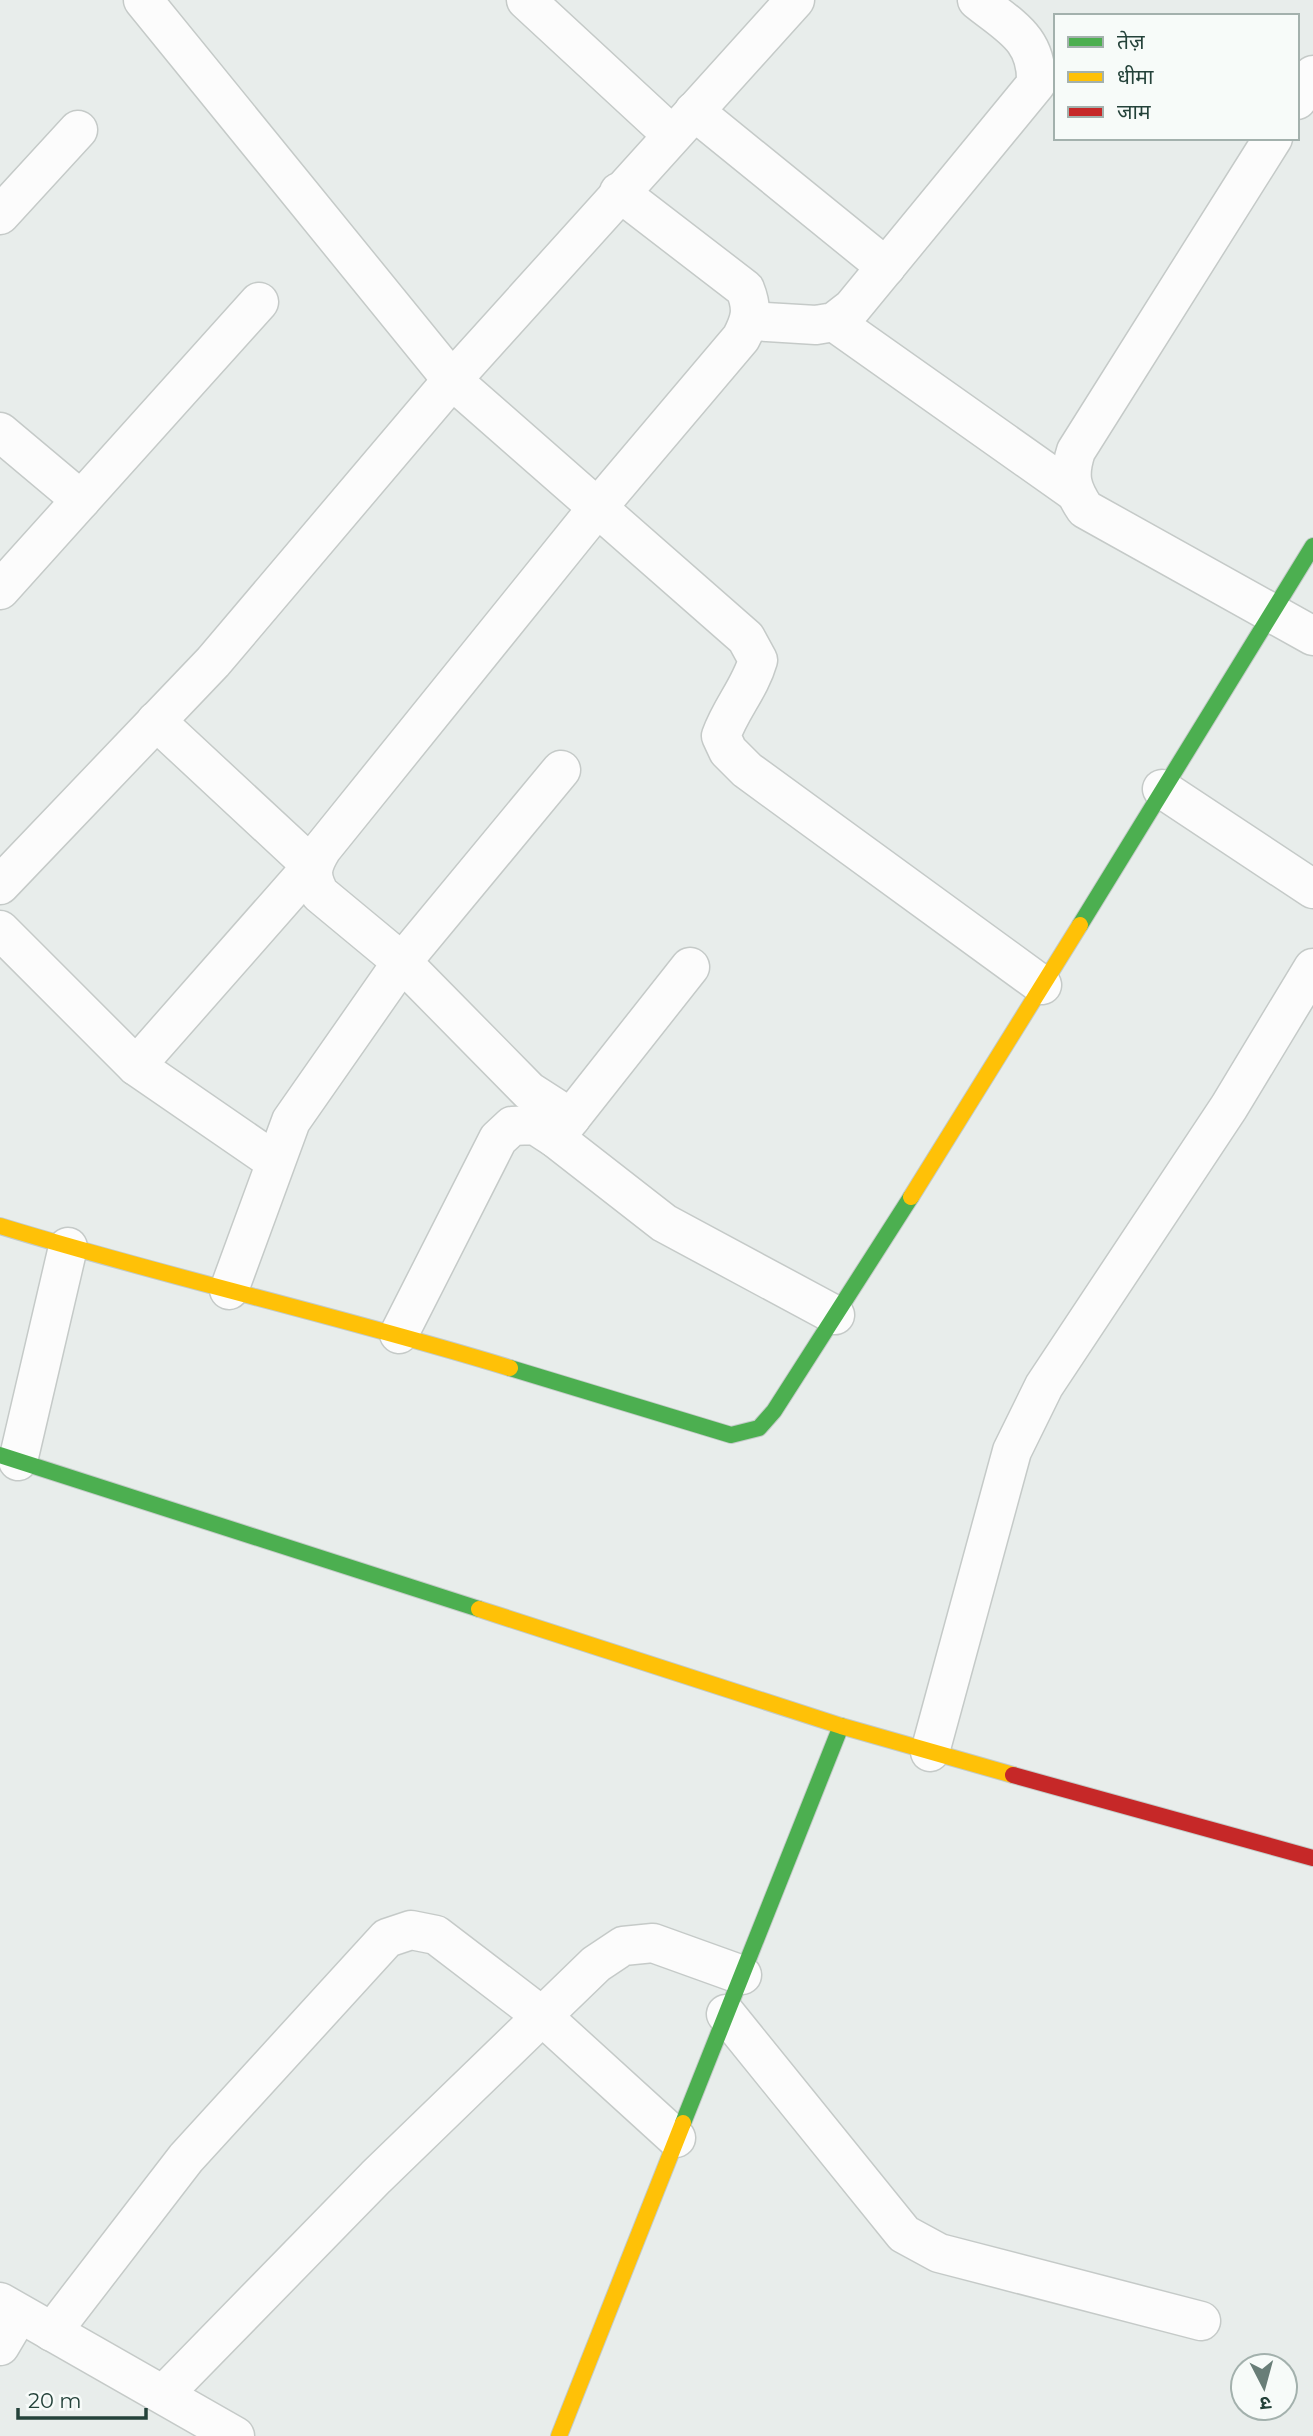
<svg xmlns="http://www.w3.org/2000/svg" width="1313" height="2436" font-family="Montserrat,'Noto Sans Devanagari',sans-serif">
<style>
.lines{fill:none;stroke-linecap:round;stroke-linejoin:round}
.street-casing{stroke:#c5cac8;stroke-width:41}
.fast-casing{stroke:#c3cbc8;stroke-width:18}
.slow-casing{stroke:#c3cbc8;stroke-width:18}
.jam-casing{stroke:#c3cbc8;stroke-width:18}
.street{stroke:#fcfcfc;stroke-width:38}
.fast{stroke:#4caf50;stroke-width:16}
.slow{stroke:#ffc107;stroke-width:16}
.jam{stroke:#c62828;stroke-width:16}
</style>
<rect width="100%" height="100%" fill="#e8edeb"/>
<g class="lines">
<defs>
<g id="street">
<path d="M143 0 452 380 746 638 758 660C750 688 731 708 721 736L728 751 747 770 1042 985"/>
<polyline points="526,0 672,135"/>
<polyline points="1297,100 1313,75"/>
<polyline points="694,111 886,267"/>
<path d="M1273 138 1076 451C1068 476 1071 488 1085 509L1313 636"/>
<polyline points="0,215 78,130"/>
<path d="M751 321 816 325 834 322 852 308 1036 84C1038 38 1009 26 977 0"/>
<polyline points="834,322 1073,491"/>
<polyline points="0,432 81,500"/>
<polyline points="0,590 259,302"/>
<polyline points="1162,789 1313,889"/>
<polyline points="0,885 213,662 452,380 795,0"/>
<polyline points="0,930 136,1066 274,1161"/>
<polyline points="136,1066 312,866 156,721"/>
<path d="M571 1118 529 1091 402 962 320 894C310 876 311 867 322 849L598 507 741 338C751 319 753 309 745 289L619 192"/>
<polyline points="555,1138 690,967"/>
<polyline points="229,1290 291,1121 402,962 561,770"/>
<polyline points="399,1334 498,1139 512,1126 535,1125 555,1138 664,1223 835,1315"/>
<polyline points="18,1461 68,1247"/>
<polyline points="930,1752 1012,1451 1044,1386 1229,1107 1313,968"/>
<polyline points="726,2014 904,2234 939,2253 1201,2321"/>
<polyline points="0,2302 235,2436"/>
<polyline points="52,2332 186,2158 387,1938 411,1930 436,1935 542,2016 676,2138"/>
<polyline points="0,2346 19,2314"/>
<polyline points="164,2394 376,2177 596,1964 623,1946 653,1943 742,1975"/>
</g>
<g id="fast">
<polyline points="1080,925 1313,546"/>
<polyline points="510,1368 731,1435 759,1428 774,1411 911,1197"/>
<polyline points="0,1455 479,1609"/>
<polyline points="683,2123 841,1726"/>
</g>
<g id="slow">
<polyline points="911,1197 1080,925"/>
<path d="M0 1226C169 1278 341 1316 510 1368"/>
<polyline points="479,1609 841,1726 1013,1775"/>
<polyline points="559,2436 683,2123"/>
</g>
<polyline id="jam" points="1013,1775 1313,1858"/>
</defs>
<use href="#street" class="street-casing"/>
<use href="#fast" class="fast-casing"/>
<use href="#slow" class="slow-casing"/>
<use href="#jam" class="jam-casing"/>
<use href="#street" class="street"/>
<use href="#fast" class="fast"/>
<use href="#slow" class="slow"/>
<use href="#jam" class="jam"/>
</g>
<rect x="1054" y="14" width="245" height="126" fill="#f7fbf9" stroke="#a3b1ad" stroke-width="2"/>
<rect x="1068" y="37" width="35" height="10" fill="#4caf50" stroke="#a3b1ad" stroke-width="2"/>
<text x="1117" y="49" font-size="21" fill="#24423a">तेज़</text>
<rect x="1068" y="72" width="35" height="10" fill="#ffc107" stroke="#a3b1ad" stroke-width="2"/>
<text x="1117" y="84" font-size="21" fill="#24423a">धीमा</text>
<rect x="1068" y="107" width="35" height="10" fill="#c62828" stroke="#a3b1ad" stroke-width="2"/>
<text x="1117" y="119" font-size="21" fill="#24423a">जाम</text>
<g transform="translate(1264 2387) rotate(174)"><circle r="33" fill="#f7fbf9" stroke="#a3b1ad" stroke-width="2"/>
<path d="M0-5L12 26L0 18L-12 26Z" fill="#697e78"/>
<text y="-10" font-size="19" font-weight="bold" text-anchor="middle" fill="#24423a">उ</text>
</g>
<path d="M18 2408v10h128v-10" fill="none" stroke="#24423a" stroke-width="3.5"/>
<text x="28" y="2408" font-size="21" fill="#24423a" stroke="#f7fbf9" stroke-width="5" paint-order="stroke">20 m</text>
</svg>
